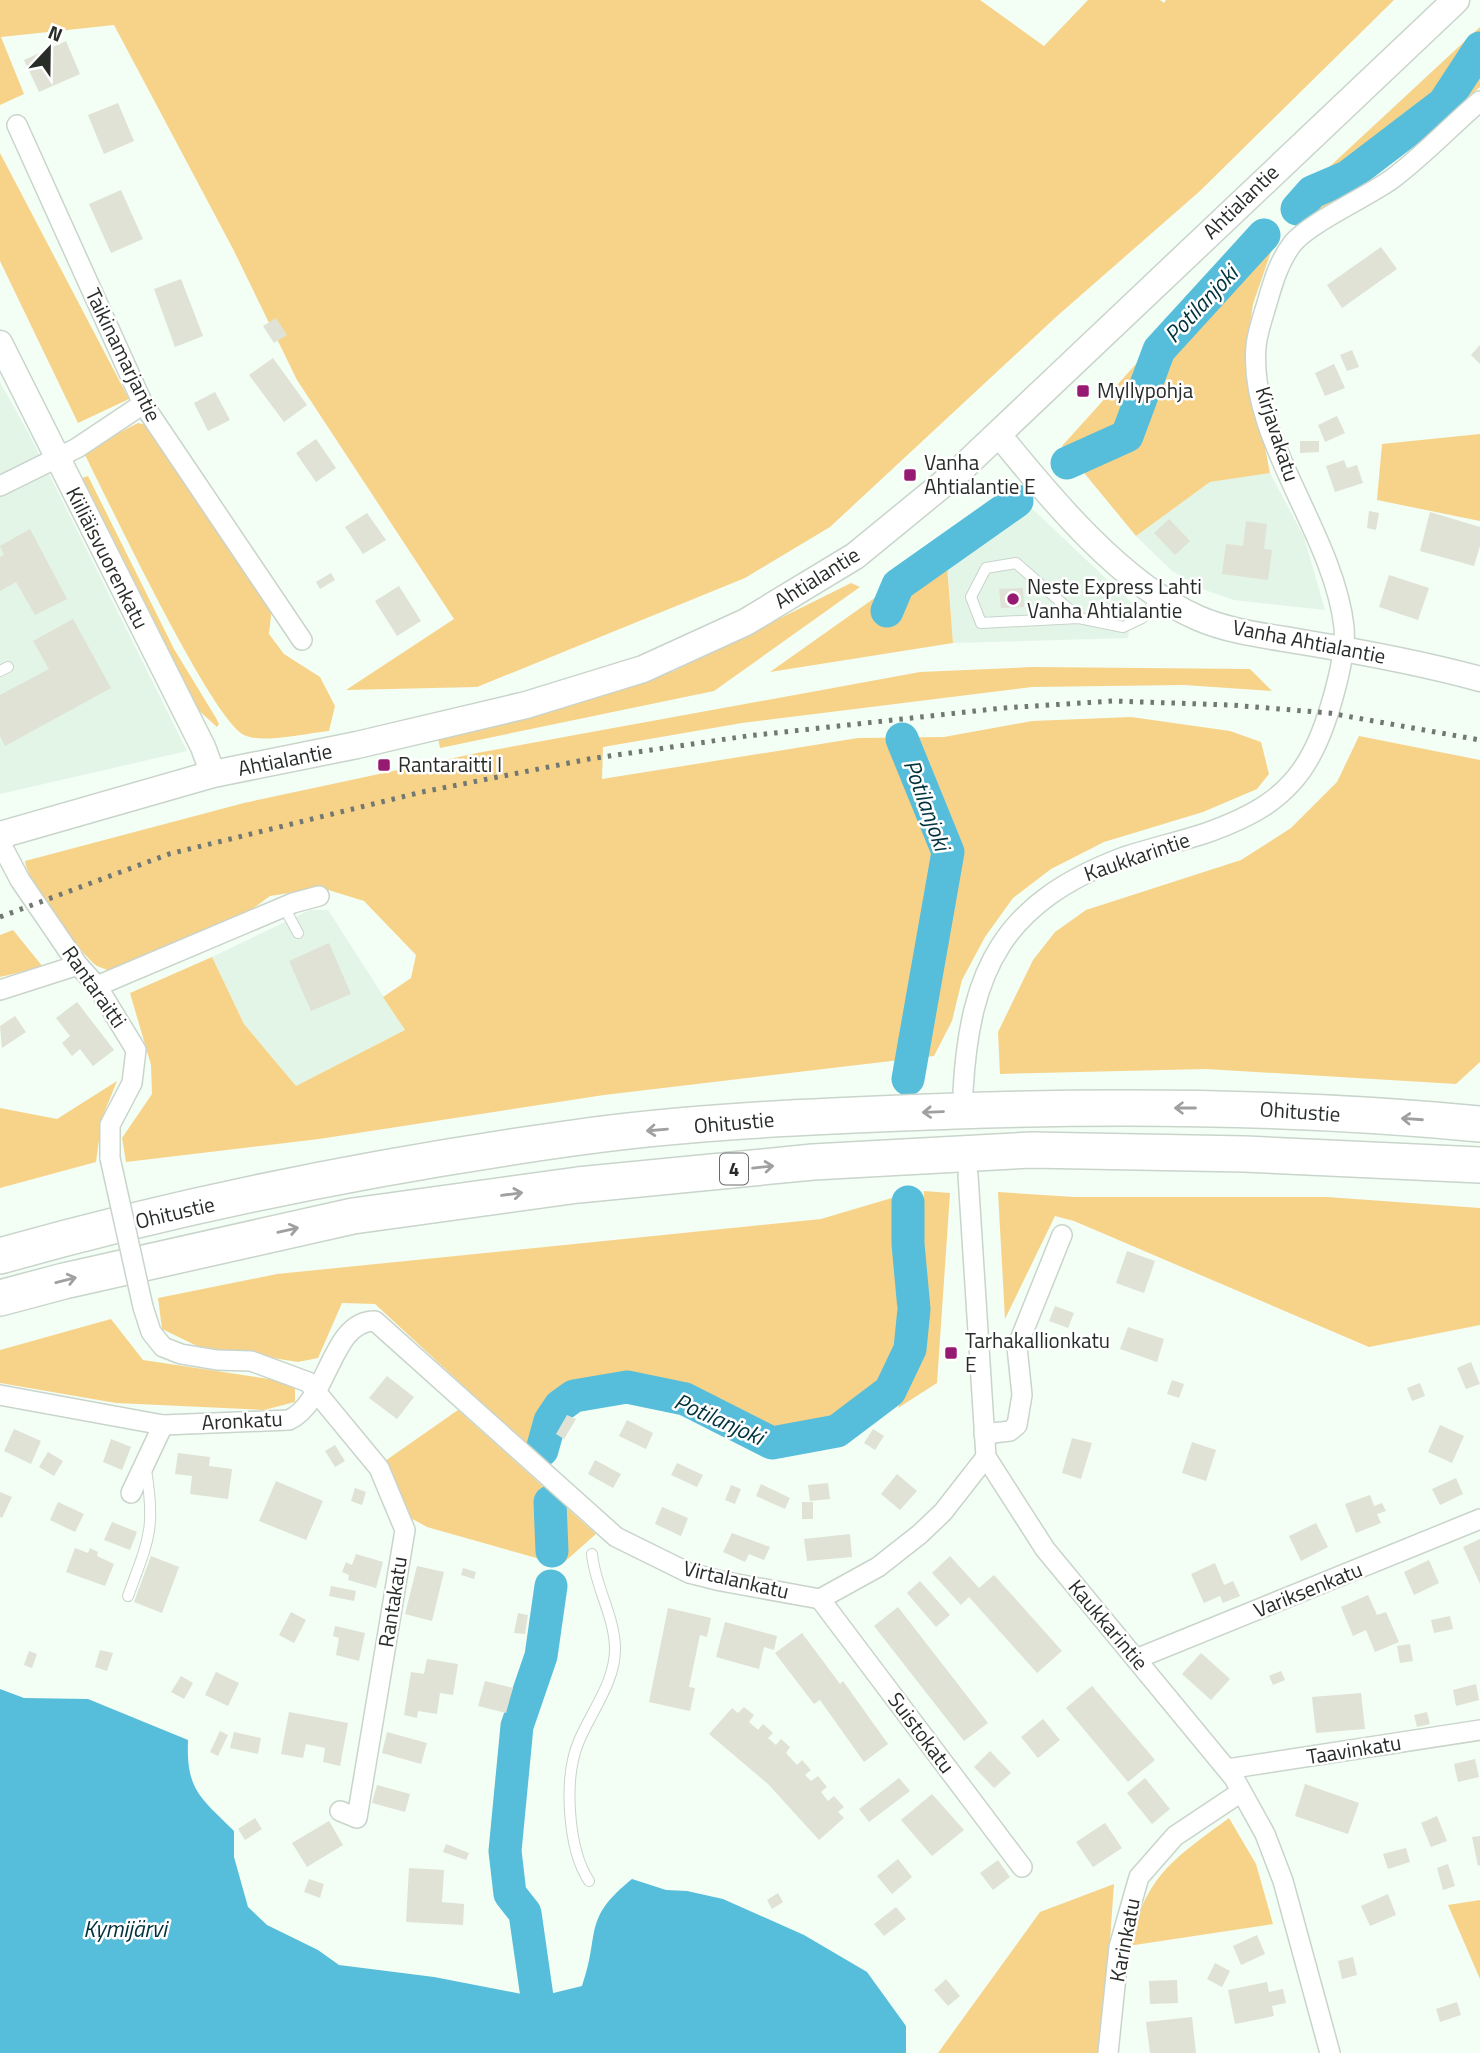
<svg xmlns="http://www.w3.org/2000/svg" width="1480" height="2053" font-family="'Titillium Web',sans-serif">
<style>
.built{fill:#e3f5e7;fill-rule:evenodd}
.green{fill:#f7d38a}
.water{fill:#56bdda}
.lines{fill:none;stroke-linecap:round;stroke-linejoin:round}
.river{stroke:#56bdda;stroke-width:33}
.building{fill:#dfe2d5}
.service-casing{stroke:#c9d4cb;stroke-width:12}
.minor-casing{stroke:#c9d4cb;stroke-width:22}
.tertiary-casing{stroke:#c9d4cb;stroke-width:27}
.secondary-casing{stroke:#c9d4cb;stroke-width:29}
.motorway-casing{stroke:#c9d4cb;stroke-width:38}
.service{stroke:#fff;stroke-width:10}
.minor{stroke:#fff;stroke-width:19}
.tertiary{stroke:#fff;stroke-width:24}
.secondary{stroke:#fff;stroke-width:26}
.motorway{stroke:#fff;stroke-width:35}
.rail{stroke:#717872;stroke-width:5;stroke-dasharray:3.5 7;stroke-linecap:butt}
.minor-bridge-casing{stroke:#c9d4cb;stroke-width:22;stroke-linecap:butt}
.minor-bridge{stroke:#fff;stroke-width:19}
.oneway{stroke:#9fa09f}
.poi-dot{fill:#971a72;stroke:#fff;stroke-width:2.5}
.labels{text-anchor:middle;stroke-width:5;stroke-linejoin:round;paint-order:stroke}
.shield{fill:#fff;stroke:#696c69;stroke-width:2}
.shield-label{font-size:19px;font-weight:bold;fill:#292d29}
.street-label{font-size:21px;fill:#292d29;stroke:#fff}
.poi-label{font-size:21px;fill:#292d29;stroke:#fff;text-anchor:start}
.water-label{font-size:23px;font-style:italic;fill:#00333e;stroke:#fff}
</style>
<rect width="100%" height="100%" fill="#f3fef5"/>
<g class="built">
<polygon points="0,382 29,434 187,751 0,794"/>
<polygon points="1270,473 1304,537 1325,610 1234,600 1205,590 1172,571 1136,536 1210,482"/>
<polygon points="1024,501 1132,603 1128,638 953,643 947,556"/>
<path d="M310 910H328L405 1030 296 1086 244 1024 212 957ZM329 944 311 1010 290 961Z"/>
</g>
<g class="green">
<polygon points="0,0 980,0 1044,46 1088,0 1160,0 1164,3 1166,0 1394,0 1200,191 1056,317 830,527 745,578 477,687 346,690 454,619 297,380 233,249 114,25 1,37 24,94 0,105"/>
<polygon points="1480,27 1480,87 1371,179 1300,225 1284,209"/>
<polygon points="0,153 129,399 78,423 0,261"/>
<polygon points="1256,231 1274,243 1253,304 1246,351 1270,473 1210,482 1136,536 1062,446"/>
<path d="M138 423 147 425 272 607 269 634 284 654 320 677 335 706 329 731C308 733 261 744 244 735 211 719 106 496 83 451Z"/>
<polygon points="1480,434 1480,521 1377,500 1382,444"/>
<polygon points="88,476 174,649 216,718 219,724 217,727 196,708 76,480"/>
<polygon points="947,564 953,643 770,672 883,592"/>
<polygon points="851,583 860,587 714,691 440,748 438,738 674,671"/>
<path d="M1032 667 1250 669 1272 691 1184 685 1032 687 742 723 603 747 602 779 858 738 944 737 1032 721 1131 717 1230 731 1261 742 1269 774 1257 789 1203 812 1104 842 1051 869 1013 898 985 937 962 980 952 1021 934 1056 604 1095 319 1139 126 1162 122 1138 152 1094 151 1065 130 993 212 957 244 1024 296 1086 405 1030 383 997 411 978 416 955 364 901 322 888 270 896 243 916 118 973C112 971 103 969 97 966 82 956 25 878 25 861L244 803 477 753 920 672Z"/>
<polygon points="1359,736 1480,760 1480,1062 1456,1084 1206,1069 1000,1074 998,1032 1033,960 1055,932 1086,910 1241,860 1291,828 1337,782"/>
<polygon points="13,930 43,967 0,977 0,935"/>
<polygon points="117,1081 102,1118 96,1162 0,1188 0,1108 57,1119"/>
<polygon points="924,1191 950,1193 937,1383 898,1408 925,1336 921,1243"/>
<polygon points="998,1192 1074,1197 1327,1197 1480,1208 1480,1325 1369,1347 1074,1221 1055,1216 1005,1319"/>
<polygon points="895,1197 898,1351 879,1385 834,1417 769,1429 686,1385 624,1378 548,1396 534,1451 375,1304 342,1303 318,1358 298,1362 197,1346 162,1329 158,1298 277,1274 821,1219"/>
<polygon points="111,1319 143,1360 282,1381 295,1387 295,1402 264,1410 116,1403 0,1383 0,1350"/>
<polygon points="458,1410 596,1534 561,1565 427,1527 407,1516 385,1461"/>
<path d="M1229 1818 1256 1864 1273 1924 1128 1946C1149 1873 1171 1861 1229 1818Z"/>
<polygon points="1114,1884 1102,2053 938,2053 1040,1912"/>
<polygon points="1480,1900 1480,1979 1448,1905"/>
</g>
<path class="water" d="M0 1689 24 1698 88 1699 188 1740C186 1790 200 1797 234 1831V1857L248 1907 267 1925 318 1950 339 1965 434 1977 537 1997 582 1986C601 1933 581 1920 632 1879L666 1890 687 1891 723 1899 804 1935 867 1972 906 2026V2053H0Z"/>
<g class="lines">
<g class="river">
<polyline points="1297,209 1312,192 1347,177 1444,103 1480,48"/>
<polyline points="1067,463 1127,436 1159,350 1264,235"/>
<polyline points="887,611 898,585 1017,501"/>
<polyline points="902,739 948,852 908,1079"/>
<polyline points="542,1450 550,1421 560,1406 574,1396 627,1387 685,1399 772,1443 837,1431 890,1391 910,1349 914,1309 908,1244 908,1202"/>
<polyline points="550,1502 552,1551"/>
<polyline points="537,1997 525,1913 510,1894 505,1851 517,1726 541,1656 551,1586"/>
</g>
</g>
<g class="building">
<polygon points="66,41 80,74 39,92 24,60"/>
<polygon points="118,103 134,141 104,154 88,115"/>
<polygon points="121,190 143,239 111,253 89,204"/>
<polygon points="1381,247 1397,269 1342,308 1327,285"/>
<polygon points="181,279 203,336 175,347 154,289"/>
<polygon points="276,318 287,335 274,343 263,326"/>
<polygon points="1480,345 1480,364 1471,355"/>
<polygon points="1352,350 1359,367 1347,371 1340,355"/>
<polygon points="273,358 307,405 284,422 249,375"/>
<polygon points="1334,364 1345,388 1325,396 1315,373"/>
<polygon points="215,392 230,420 208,431 194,403"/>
<polygon points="1337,416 1345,433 1325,442 1318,425"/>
<polygon points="316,439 336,468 316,482 296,453"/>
<polygon points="1300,441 1319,441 1319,452 1300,453"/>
<polygon points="1344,460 1347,468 1357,465 1363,483 1335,492 1326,466"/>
<polygon points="1369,511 1379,513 1376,530 1367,528"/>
<polygon points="1430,512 1480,527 1480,546 1474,566 1420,551"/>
<polygon points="367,513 386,540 363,554 345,527"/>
<polygon points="1169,519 1190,541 1175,555 1154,533"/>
<polygon points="1246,521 1267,524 1264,549 1272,550 1268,580 1222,574 1226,544 1243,546"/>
<polygon points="30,529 67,599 35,615 16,582 0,591 0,557 4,555 0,546"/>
<polygon points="331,573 335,580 320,589 316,582"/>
<polygon points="1389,575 1429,588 1418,620 1379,607"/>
<polygon points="399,586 421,621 397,636 375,601"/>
<polygon points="1023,588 1024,607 1001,608 999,589"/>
<polygon points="73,619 111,688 5,746 0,736 0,695 49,669 33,641"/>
<polygon points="329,943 351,994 311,1011 289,961"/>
<polygon points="77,1002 114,1050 93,1066 80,1049 72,1056 62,1043 70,1036 56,1018"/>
<polygon points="15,1016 26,1032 2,1048 0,1026"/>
<polygon points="1127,1251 1155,1261 1144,1293 1116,1283"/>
<polygon points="1055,1306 1074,1313 1068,1328 1049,1321"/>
<polygon points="1128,1327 1164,1339 1157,1362 1120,1349"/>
<polygon points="1471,1362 1480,1384 1466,1389 1457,1368"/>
<polygon points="387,1376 414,1397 397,1419 369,1398"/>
<polygon points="1172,1380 1184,1384 1179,1398 1167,1394"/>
<polygon points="1420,1383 1425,1396 1412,1401 1407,1388"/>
<polygon points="567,1415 576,1419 564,1439 556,1434"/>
<polygon points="627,1420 653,1433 646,1449 619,1436"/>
<polygon points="1440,1425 1464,1436 1452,1463 1428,1452"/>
<polygon points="14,1429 41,1441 31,1464 4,1451"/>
<polygon points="873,1429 884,1436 875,1450 864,1443"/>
<polygon points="1072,1438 1092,1443 1081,1479 1062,1473"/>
<polygon points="111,1439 131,1447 122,1470 103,1462"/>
<polygon points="1192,1442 1216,1450 1206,1481 1182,1473"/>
<polygon points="335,1445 345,1461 335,1467 325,1451"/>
<polygon points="48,1452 63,1461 54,1476 39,1467"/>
<polygon points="178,1453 210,1457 209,1466 232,1469 228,1499 190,1494 192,1476 175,1474"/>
<polygon points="595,1460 621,1474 613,1488 588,1474"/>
<polygon points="677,1463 703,1475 697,1487 671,1475"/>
<polygon points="897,1474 917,1491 900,1510 881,1494"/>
<polygon points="1456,1478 1463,1494 1440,1505 1432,1489"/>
<polygon points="276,1481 323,1501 306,1540 259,1521"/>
<polygon points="828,1483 830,1499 810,1501 808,1485"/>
<polygon points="761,1484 790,1498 785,1509 756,1496"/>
<polygon points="731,1485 741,1489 735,1504 725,1500"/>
<polygon points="355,1488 366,1492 362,1505 351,1501"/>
<polygon points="0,1492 12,1497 2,1518 0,1517"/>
<polygon points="1370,1495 1374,1506 1382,1503 1386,1511 1377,1514 1381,1523 1356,1533 1345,1504"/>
<polygon points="58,1502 84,1514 75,1532 50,1520"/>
<rect x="802" y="1502" width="11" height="17"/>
<polygon points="662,1507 688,1518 681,1536 655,1524"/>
<polygon points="112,1522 137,1532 130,1550 104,1540"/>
<polygon points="1316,1523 1328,1547 1301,1561 1289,1536"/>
<polygon points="732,1533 770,1547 764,1560 749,1554 745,1562 723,1552"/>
<polygon points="850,1534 852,1557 807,1561 804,1539"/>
<polygon points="1480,1539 1480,1584 1463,1547"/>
<polygon points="75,1548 88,1553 90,1548 98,1552 97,1556 114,1564 105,1586 66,1572"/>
<polygon points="356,1554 383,1562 376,1588 348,1580 349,1575 342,1572 346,1562 352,1565"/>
<polygon points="151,1556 179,1567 162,1613 134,1602"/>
<polygon points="950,1556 979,1588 994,1575 1062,1651 1037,1673 969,1597 961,1605 932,1573"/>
<polygon points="1429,1560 1439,1583 1414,1595 1404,1572"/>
<polygon points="1215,1563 1224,1585 1233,1581 1240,1596 1223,1603 1220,1596 1204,1603 1191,1574"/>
<polygon points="417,1566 444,1572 432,1621 405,1614"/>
<polygon points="463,1568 476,1572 474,1579 461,1575"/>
<polygon points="920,1581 950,1615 936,1627 907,1593"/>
<polygon points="331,1586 356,1591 354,1601 329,1596"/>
<polygon points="1368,1595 1377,1615 1386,1612 1399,1642 1375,1652 1366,1630 1353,1636 1341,1607"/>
<polygon points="898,1607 988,1723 964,1741 874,1626"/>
<polygon points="668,1608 711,1618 707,1637 700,1635 689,1687 695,1688 690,1711 649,1702"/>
<polygon points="291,1612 306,1620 294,1643 279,1635"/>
<polygon points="518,1613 528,1615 525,1634 514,1633"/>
<polygon points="1450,1616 1453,1629 1434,1633 1431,1620"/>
<polygon points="725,1622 777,1636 774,1650 764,1647 759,1669 716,1657"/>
<polygon points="335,1626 365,1633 359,1661 336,1655 339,1638 333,1636"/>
<polygon points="802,1633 840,1684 843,1681 888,1744 864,1762 820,1700 814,1704 775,1653"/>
<polygon points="1410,1644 1413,1661 1400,1663 1397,1646"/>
<polygon points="100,1650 113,1653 107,1671 95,1667"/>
<polygon points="29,1651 37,1654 32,1668 24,1665"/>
<polygon points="1201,1653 1230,1679 1211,1700 1182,1674"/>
<polygon points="427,1659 458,1664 453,1695 440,1693 437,1714 418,1711 417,1718 404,1715 411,1672 424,1674"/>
<polygon points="1281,1671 1285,1680 1273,1685 1269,1676"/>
<polygon points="216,1672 239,1683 228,1706 205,1695"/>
<polygon points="181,1676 193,1683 184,1699 171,1692"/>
<polygon points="485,1681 513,1688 506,1713 478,1706"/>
<polygon points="1476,1684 1479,1700 1456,1706 1453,1690"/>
<polygon points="1092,1686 1155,1760 1128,1782 1066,1708"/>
<polygon points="1361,1693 1365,1729 1316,1733 1312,1697"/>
<polygon points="744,1707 754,1715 749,1722 758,1730 763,1724 773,1733 768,1738 776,1745 781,1739 790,1747 786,1753 797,1765 802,1760 811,1770 805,1775 811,1781 818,1776 827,1787 821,1792 828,1801 834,1796 844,1807 838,1812 844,1818 819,1840 768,1784 709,1734 732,1708 738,1713"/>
<polygon points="289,1712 348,1723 340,1766 323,1762 325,1748 306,1744 303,1758 281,1754"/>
<polygon points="1427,1712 1430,1724 1417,1727 1414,1715"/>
<polygon points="1043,1719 1060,1740 1038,1758 1021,1737"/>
<polygon points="220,1731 228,1735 218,1756 210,1752"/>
<polygon points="234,1732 261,1738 258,1754 230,1748"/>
<polygon points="387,1732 427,1743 421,1764 382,1753"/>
<polygon points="990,1751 1011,1773 994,1788 974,1767"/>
<polygon points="1475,1759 1479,1777 1458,1782 1454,1764"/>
<polygon points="899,1778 910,1791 869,1822 859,1809"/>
<polygon points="1145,1778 1170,1809 1152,1824 1127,1793"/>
<polygon points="1305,1784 1359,1803 1348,1834 1295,1816"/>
<polygon points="377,1785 410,1794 405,1812 372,1803"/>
<polygon points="932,1794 964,1830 932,1856 901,1820"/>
<polygon points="1437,1816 1447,1841 1431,1847 1421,1823"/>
<polygon points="255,1818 262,1829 245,1840 238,1829"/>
<polygon points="329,1821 343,1845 307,1867 292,1843"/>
<polygon points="1105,1823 1122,1848 1093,1867 1076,1842"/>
<polygon points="1480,1836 1480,1865 1478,1866 1472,1837"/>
<polygon points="446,1844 469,1853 466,1860 443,1852"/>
<polygon points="1406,1848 1410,1862 1388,1869 1383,1854"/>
<polygon points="898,1859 912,1877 892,1894 877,1876"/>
<polygon points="998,1860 1010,1877 993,1890 980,1873"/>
<polygon points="1448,1864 1455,1886 1443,1890 1437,1868"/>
<polygon points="409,1868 444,1870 442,1902 464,1904 463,1925 406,1922"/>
<polygon points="309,1879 324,1884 320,1898 304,1892"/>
<polygon points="778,1893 783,1902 772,1909 767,1900"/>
<polygon points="1388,1894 1396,1915 1370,1926 1361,1906"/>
<polygon points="896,1907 906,1919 884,1936 874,1924"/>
<polygon points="1257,1935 1265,1954 1241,1965 1233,1946"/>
<polygon points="1353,1957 1357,1975 1342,1979 1338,1961"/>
<polygon points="1215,1963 1230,1971 1222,1987 1207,1979"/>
<polygon points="946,1979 960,1996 948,2006 934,1990"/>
<polygon points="1177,1980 1178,2003 1150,2004 1149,1981"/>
<polygon points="1267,1982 1269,1992 1283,1989 1286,2003 1272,2006 1274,2016 1235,2024 1228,1990"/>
<polygon points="1457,2002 1461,2015 1440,2022 1436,2009"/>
<polygon points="1192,2017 1196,2053 1150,2053 1146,2022"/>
</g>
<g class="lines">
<defs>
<g id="service">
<polyline points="1079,618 1016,563 986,568 971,597 981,623 1079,618 1123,627 1142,618 1159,597"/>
<polyline points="0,671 8,667"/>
<polyline points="284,907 298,933"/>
<path d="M128 1596C148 1541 156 1530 146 1470"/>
<path d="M589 1881C568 1849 563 1778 579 1741 591 1712 616 1681 615 1647 614 1615 595 1586 592 1554"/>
</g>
<g id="minor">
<polyline points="17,125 143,404 302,640"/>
<polyline points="0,486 77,448 143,404"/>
<polyline points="0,842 20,880 78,965 97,986 136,1050 132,1083 110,1125 110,1158"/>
<polyline points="97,986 293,903 319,896"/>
<polyline points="0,990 78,965"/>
<path d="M963 1091C970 968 1004 902 1124 857 1151 848 1179 842 1206 833 1251 817 1289 798 1312 753 1327 725 1347 658 1344 627 1334 534 1248 438 1256 347 1257 333 1263 317 1267 303 1273 282 1279 261 1293 243 1311 222 1367 197 1392 179 1423 156 1451 126 1480 101"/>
<polyline points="968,1175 986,1457 1045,1549 1234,1778 1265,1834 1283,1881 1330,2053"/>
<polyline points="143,1307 151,1332 163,1347 181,1354 217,1360 251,1361 308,1382 379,1468 405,1530 357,1818 340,1811"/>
<path d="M0 1395 163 1425 289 1420C329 1401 331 1320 375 1321L616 1537 689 1573 721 1581 820 1599 878 1567 920 1534 943 1512 986 1457"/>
<polyline points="984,1434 1010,1431 1017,1425 1022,1395 1017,1347 1062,1235"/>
<polyline points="131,1493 163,1425"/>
<polyline points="820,1599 1022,1867"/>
<polyline points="1136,1659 1480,1519"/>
<polyline points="1227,1769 1480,1730"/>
<polyline points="1108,2053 1119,1947 1139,1877 1175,1836 1241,1792"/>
</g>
<g id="tertiary">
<polyline points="0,343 203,747 213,774"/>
<path d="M999 435C1051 499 1122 585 1198 618 1230 632 1268 636 1302 642 1362 652 1422 663 1480 679"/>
</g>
<polyline id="secondary" points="0,835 213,774 357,745 526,705 643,669 746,622 855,556 960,470 1456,0"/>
<g id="motorway">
<path d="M0 1256C187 1203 380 1165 573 1138 699 1120 828 1116 955 1111 1130 1105 1306 1107 1480 1124"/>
<polyline points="0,1298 64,1281 353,1216 578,1185 813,1162 1031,1150 1245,1154 1480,1165"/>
</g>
</defs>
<use href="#service" class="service-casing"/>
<use href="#minor" class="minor-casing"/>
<use href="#tertiary" class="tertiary-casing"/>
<use href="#secondary" class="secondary-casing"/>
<use href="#motorway" class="motorway-casing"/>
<use href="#service" class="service"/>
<use href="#minor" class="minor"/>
<use href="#tertiary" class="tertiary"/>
<use href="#secondary" class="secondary"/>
<use href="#motorway" class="motorway"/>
<polyline class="rail" points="0,917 169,854 422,792 589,759 747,736 1003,708 1113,701 1231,705 1329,713 1480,740"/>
<defs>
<polyline id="minor-bridge" points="110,1158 143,1307"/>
</defs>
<use href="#minor-bridge" class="minor-bridge-casing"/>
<use href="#minor-bridge" class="minor-bridge"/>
</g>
<defs><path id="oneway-shaft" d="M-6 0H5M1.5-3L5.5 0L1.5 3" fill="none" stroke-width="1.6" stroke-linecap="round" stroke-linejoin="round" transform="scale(1.75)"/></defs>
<g class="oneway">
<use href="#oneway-shaft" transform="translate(1185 1108) rotate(-180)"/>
<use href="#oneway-shaft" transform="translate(933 1112) rotate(178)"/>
<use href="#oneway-shaft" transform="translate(1412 1119) rotate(-176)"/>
<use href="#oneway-shaft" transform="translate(657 1130) rotate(175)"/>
<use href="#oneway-shaft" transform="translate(763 1167) rotate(-6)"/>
<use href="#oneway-shaft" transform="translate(512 1194) rotate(-8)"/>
<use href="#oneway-shaft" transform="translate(288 1230) rotate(-13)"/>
<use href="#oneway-shaft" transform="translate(66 1280) rotate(-14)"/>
</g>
<g class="poi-dot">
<rect x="1076" y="384" width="14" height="14" rx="3.5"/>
<rect x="903" y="468" width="14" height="14" rx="3.5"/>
<circle cx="1013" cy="599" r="7"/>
<rect x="377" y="758" width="14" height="14" rx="3.5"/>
<rect x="944" y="1346" width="14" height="14" rx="3.5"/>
</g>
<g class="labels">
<rect class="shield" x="720" y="1153.5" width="28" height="31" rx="5"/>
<g class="shield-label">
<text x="734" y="1176">4</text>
</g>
<g class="street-label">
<text transform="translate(1241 202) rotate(-44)" y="7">Ahtialantie</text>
<text transform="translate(123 355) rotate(64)" y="7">Taikinamarjantie</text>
<text transform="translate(1277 434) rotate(72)" y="7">Kirjavakatu</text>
<text transform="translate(107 558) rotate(63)" y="7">Kiiliäisvuorenkatu</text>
<text transform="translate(817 578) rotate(-32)" y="7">Ahtialantie</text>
<text transform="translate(1309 642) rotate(11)" y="7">Vanha Ahtialantie</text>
<text transform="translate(285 760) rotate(-11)" y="7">Ahtialantie</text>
<text transform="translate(1137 857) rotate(-19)" y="7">Kaukkarintie</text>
<text transform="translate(94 987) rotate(55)" y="7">Rantaraitti</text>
<text transform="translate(1300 1112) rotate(4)" y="7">Ohitustie</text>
<text transform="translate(734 1123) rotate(-5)" y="7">Ohitustie</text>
<text transform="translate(175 1213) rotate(-13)" y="7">Ohitustie</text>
<text transform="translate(242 1421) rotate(-3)" y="7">Aronkatu</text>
<text transform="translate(736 1580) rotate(13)" y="7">Virtalankatu</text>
<text transform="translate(1308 1590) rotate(-22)" y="7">Variksenkatu</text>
<text transform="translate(393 1602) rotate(-81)" y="7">Rantakatu</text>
<text transform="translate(1108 1625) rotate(50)" y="7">Kaukkarintie</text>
<text transform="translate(921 1733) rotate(53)" y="7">Suistokatu</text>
<text transform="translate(1354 1750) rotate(-9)" y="7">Taavinkatu</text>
<text transform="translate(1125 1940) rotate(-79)" y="7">Karinkatu</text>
</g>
<g class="poi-label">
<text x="1097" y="398">Myllypohja</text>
<text x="924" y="470">Vanha<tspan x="924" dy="24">Ahtialantie E</tspan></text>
<text x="1027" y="594">Neste Express Lahti<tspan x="1027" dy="24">Vanha Ahtialantie</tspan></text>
<text x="398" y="772">Rantaraitti I</text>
<text x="965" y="1348">Tarhakallionkatu<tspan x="965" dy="24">E</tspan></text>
</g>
<g class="water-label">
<text transform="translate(1201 304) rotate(-47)" y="8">Potilanjoki</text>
<text transform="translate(927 805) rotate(70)" y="8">Potilanjoki</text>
<text transform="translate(719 1419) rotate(24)" y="8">Potilanjoki</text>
<text x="125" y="1937">Kymijärvi</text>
</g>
</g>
<g transform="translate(49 49) rotate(22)" stroke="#ffffff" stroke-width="5" paint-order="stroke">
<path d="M0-5L12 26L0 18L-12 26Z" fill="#292d29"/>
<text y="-10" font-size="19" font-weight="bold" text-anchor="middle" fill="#292d29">N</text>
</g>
</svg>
